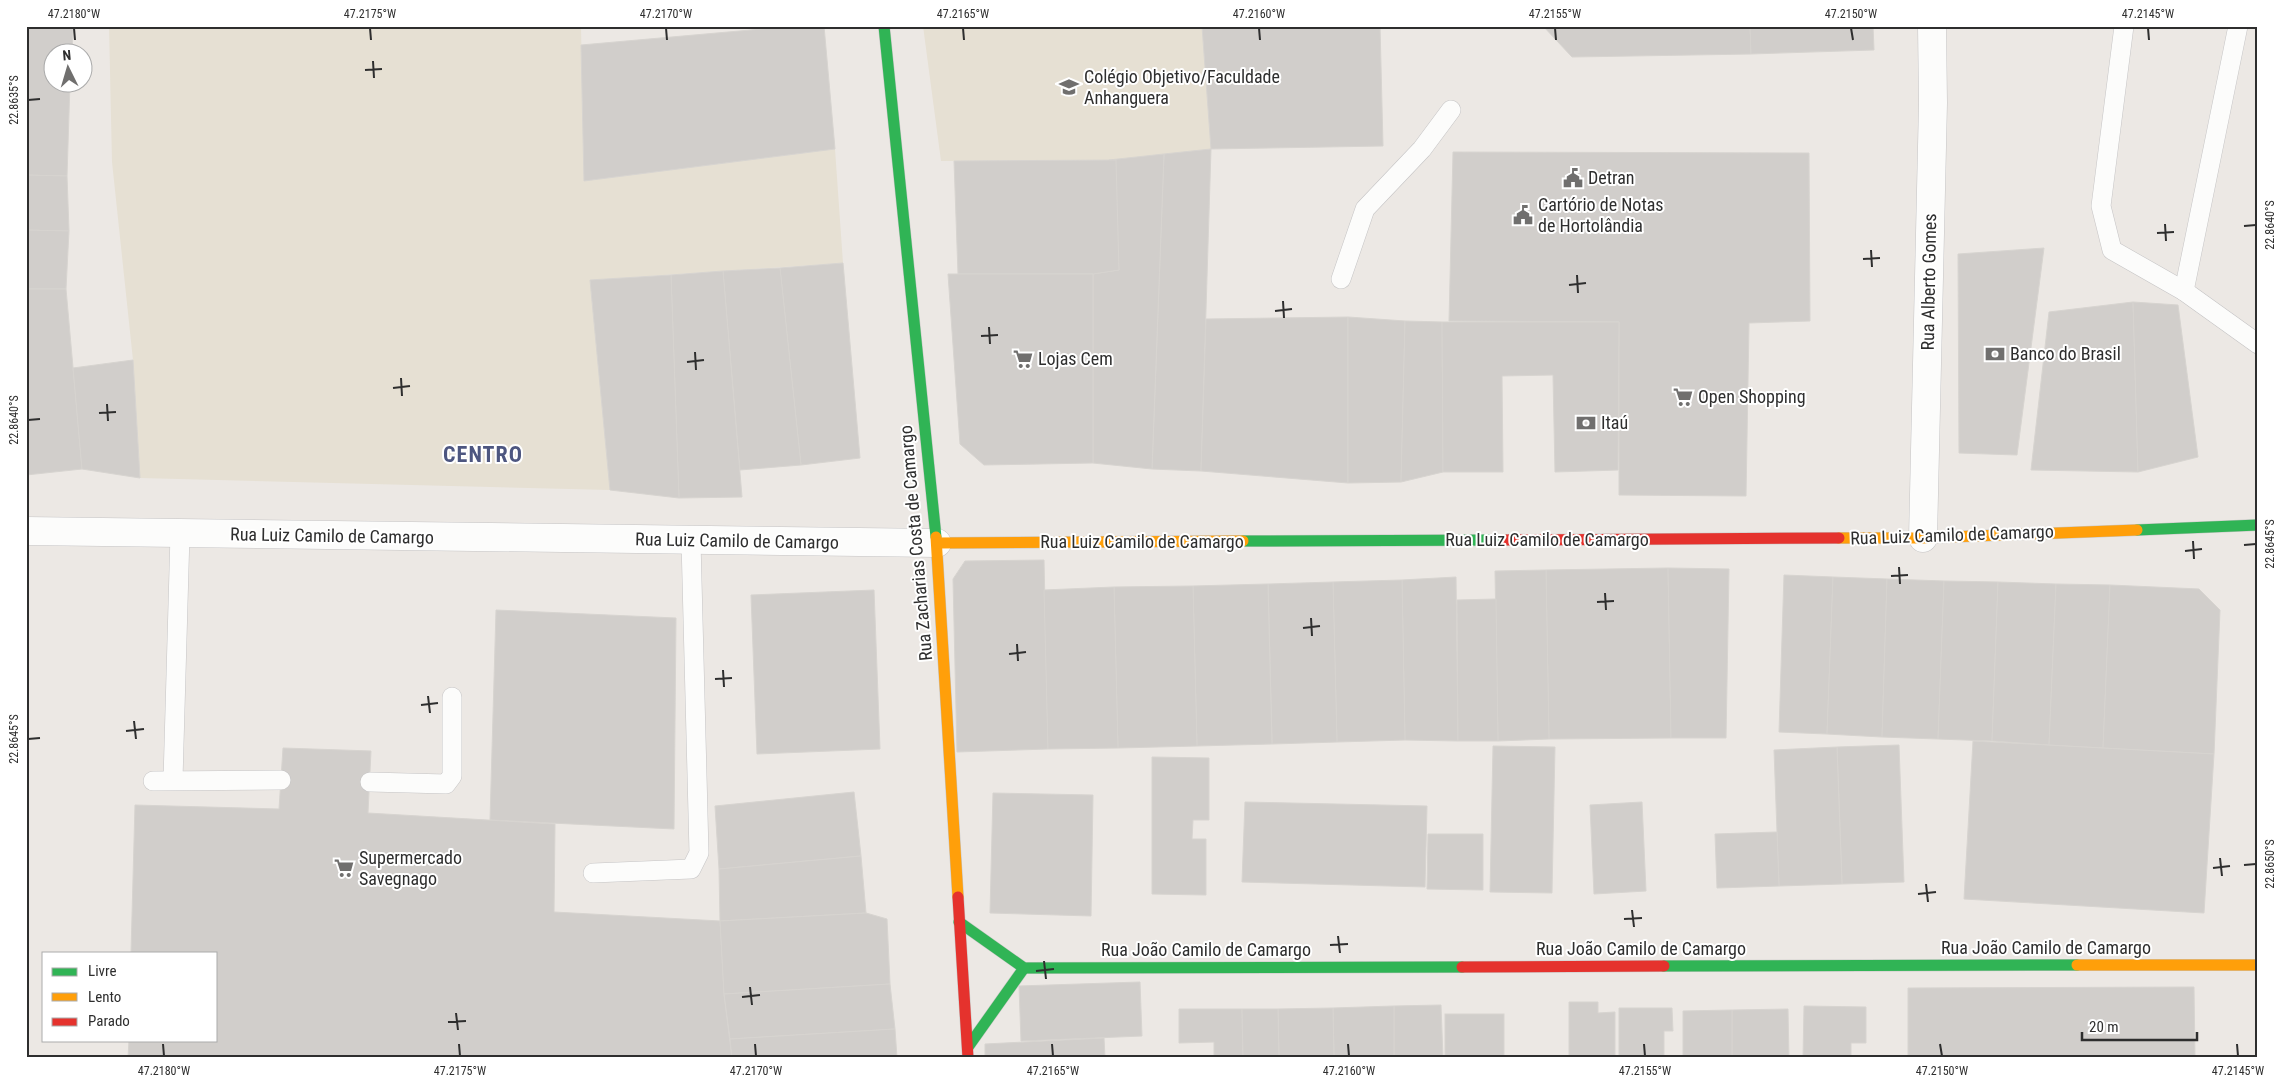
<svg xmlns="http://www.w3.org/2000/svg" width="2284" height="1084" font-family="'Roboto Condensed',sans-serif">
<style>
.education{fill:#e6e0d3}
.building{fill:#d1cecb;stroke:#d7d4d0}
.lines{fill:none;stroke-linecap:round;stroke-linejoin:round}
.lane-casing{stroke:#c5c4c5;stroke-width:20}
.street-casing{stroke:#c5c4c5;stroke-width:29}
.fast-casing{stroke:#c6c5c4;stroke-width:12}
.slow-casing{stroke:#c6c5c4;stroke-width:12}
.jam-casing{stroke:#c6c5c4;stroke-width:12}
.lane{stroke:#fcfcfb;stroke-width:19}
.street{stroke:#fcfcfb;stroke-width:28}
.fast{stroke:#30b455;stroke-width:11}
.slow{stroke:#ff9f0a;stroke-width:11}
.jam{stroke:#e5322d;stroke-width:11}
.ticks{fill:none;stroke:#2e2e2e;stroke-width:2}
.labels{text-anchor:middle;stroke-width:4;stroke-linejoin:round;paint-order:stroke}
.poi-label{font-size:18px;fill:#2e2e2e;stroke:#fff;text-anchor:start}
.street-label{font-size:18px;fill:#2e2e2e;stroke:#fff}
.district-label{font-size:22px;font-weight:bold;letter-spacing:1px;fill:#4d5680;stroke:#fff}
.neatline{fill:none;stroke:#2e2e2e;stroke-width:2}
.ticks-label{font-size:12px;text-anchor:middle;fill:#2e2e2e}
</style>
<rect width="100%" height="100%" fill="#ece8e4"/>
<g class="education">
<polygon points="109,26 581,26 584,181 835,149 843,263 590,280 610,490 140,478 133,360 112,162"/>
<polygon points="923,26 1202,26 1211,149 1116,160 941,161"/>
</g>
<g class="building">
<polygon points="26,26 109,26 109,28"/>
<polygon points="796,26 824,26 835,149 584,181 581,45"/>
<polygon points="1202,26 1380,26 1383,146 1211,149"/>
<polygon points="1543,26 1750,26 1751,54 1572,57"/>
<polygon points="1750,26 1873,26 1874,50 1751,54"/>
<polygon points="26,27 73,28 72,52 52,52 52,82 70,82 67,176 26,175"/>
<polygon points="1211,149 1201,471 1152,469 1164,154"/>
<polygon points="1453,152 1809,153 1810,321 1749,323 1746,496 1619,495 1619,322 1449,321"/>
<polygon points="1164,154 1152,469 1093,463 1093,274 1119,270 1109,160"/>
<polygon points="1116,160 1119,270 1093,274 958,274 954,161"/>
<polygon points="26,175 67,176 69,231 26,230"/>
<polygon points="26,230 69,231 66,289 26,289"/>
<polygon points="2044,248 2017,455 1959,453 1958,254"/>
<polygon points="843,263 860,458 801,465 780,268"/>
<polygon points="780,268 801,465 740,470 723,271"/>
<polygon points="723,271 742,497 679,498 671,275"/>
<polygon points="948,274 1093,274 1093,463 984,465 960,444"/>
<polygon points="671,275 679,498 610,490 590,280"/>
<polygon points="26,289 66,289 82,469 26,475"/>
<polygon points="2133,302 2138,472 2031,470 2049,312"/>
<polygon points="2133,302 2178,305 2198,457 2138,472"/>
<polygon points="1348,317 1348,483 1201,471 1206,319"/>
<polygon points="1348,317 1405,321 1401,482 1348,483"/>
<polygon points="1405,321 1442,322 1443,472 1401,482"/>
<polygon points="1442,322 1619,322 1618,470 1555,472 1553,375 1502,376 1503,472 1443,472"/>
<polygon points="133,360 140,478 82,469 73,368"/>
<polygon points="1044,560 1048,749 957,752 953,579 965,561"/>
<polygon points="1668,568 1671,738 1549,739 1546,570"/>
<polygon points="1668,568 1729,569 1726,738 1671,738"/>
<polygon points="1546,570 1549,739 1498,741 1495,571"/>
<polygon points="1784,575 1833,577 1827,734 1779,732"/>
<polygon points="1456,577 1458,741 1405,740 1402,580"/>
<polygon points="1833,577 1887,579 1882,737 1827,734"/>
<polygon points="1887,579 1944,581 1938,739 1882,737"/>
<polygon points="1402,580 1405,740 1337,742 1333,582"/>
<polygon points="1944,581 1998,582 1992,741 1938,739"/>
<polygon points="1333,582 1337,742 1272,744 1268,584"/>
<polygon points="1998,582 2056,584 2049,745 1992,741"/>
<polygon points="1268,584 1272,744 1197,746 1193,586"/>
<polygon points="2056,584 2110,585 2103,748 2049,745"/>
<polygon points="2110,585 2199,589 2220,610 2214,754 2103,748"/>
<polygon points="1193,586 1197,746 1118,748 1114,587"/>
<polygon points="1114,587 1118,748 1048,749 1044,590"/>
<polygon points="874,590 880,749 757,754 751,595"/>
<polygon points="1496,599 1498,741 1458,741 1457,600"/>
<polygon points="496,610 676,618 674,829 490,820"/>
<polygon points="1973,741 2214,754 2204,913 1964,899"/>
<polygon points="1899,745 1904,882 1842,884 1837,747"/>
<polygon points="1493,746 1555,747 1552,893 1490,892"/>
<polygon points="1837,747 1842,884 1779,886 1774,750"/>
<polygon points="283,748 371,751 368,813 555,824 554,912 720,921 724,994 732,1058 128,1058 129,1040 216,1040 216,953 131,953 135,805 279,809"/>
<polygon points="1152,757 1209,758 1209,820 1193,820 1192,839 1206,839 1206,895 1152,894"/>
<polygon points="854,792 861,856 719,869 715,806"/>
<polygon points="993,793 1093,795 1091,916 990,913"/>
<polygon points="1245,802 1427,806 1425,887 1242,882"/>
<polygon points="1642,802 1646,891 1594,894 1590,805"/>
<polygon points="1777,832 1779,886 1717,888 1715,834"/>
<polygon points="1428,834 1483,834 1483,890 1427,889"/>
<polygon points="861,856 866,913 720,921 719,869"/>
<polygon points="866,913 887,919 890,984 724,994 720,921"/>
<polygon points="1140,982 1142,1036 1021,1041 1019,986"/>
<polygon points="890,984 895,1029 730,1039 724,994"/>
<polygon points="2194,987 2195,1058 1908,1058 1908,988"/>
<polygon points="1569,1002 1598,1002 1598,1013 1615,1012 1615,1058 1569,1058"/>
<polygon points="1441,1005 1443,1058 1394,1058 1394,1006"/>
<polygon points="1394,1006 1394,1058 1334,1058 1333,1008"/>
<polygon points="1804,1006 1866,1007 1866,1043 1851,1043 1851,1058 1803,1058"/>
<polygon points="1333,1008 1334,1058 1279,1058 1278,1009"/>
<polygon points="1619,1008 1672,1008 1673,1031 1664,1031 1664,1058 1619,1058"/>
<polygon points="1179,1009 1242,1009 1243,1058 1214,1058 1214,1042 1179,1043"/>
<polygon points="1242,1009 1278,1009 1279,1058 1243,1058"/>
<polygon points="1788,1009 1789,1058 1732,1058 1732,1010"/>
<polygon points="1732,1010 1732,1058 1683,1058 1683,1011"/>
<rect x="1445" y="1014" width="59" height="44"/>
<polygon points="895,1029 897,1058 732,1058 730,1039"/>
<polygon points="1104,1038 1105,1058 985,1058 985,1044"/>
</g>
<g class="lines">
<defs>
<g id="lane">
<polyline points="2124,26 2101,206 2112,250 2184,291 2258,344"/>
<polyline points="1341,279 1365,209 1422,149 1451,110"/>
<polyline points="2184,291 2238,26"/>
<polyline points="173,780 180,534"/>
<polyline points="153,781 281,780"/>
<polyline points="370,782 446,784 452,776 452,697"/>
<polyline points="593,873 691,869 699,853 691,541"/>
</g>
<g id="street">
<polyline points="26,531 937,543"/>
<polyline points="1923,538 1933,103 1932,26"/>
</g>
<g id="fast">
<polyline points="884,26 936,537"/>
<polyline points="2137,530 2258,525"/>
<polyline points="1243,541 1505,540"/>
<polyline points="959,922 1024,968 1462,967"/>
<polyline points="1664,966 2077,965"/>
<polyline points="968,1047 1024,968"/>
</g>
<g id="slow">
<polyline points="936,537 958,897"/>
<polyline points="1839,538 1923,538 2137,530"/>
<polyline points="937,543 1243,541"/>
<polyline points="2077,965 2258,965"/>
</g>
<g id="jam">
<polyline points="1505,540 1839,538"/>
<polyline points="958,897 968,1058"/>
<polyline points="1462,967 1664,966"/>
</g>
</defs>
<use href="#lane" class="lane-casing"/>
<use href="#street" class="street-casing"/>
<use href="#fast" class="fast-casing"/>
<use href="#slow" class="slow-casing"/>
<use href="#jam" class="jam-casing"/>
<use href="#lane" class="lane"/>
<use href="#street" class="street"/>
<use href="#fast" class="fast"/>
<use href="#slow" class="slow"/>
<use href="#jam" class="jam"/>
</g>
<path class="ticks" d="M74 28 75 40M370 28 371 40M666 28 667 40M963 28 964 40M1259 28 1260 40M1555 28 1556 40M1851 28 1853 40M2148 28 2149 40M373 61 374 78M365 70 382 69M28 100 40 99M2165 224 2166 241M2244 226 2256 225M2157 233 2174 232M1871 250 1872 267M1863 259 1880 258M1577 275 1578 293M1569 285 1586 283M1283 301 1284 318M1275 311 1292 309M989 327 990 344M981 336 998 335M695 352 696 370M687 362 704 360M401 378 402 396M393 388 410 386M107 404 108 421M99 413 116 412M28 420 40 419M2193 541 2194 559M2244 545 2256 544M2185 551 2202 549M1899 567 1900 584M1891 576 1908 575M1605 593 1606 610M1597 602 1614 601M1311 618 1312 636M1303 628 1320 626M1017 644 1018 661M1009 654 1026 652M723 670 724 687M715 679 732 678M428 696 430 713M421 705 438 703M134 721 136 739M126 731 144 729M28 739 40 738M2220 858 2222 876M2244 865 2256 864M2213 868 2230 866M1926 884 1928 902M1918 894 1936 892M1632 910 1634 927M1624 919 1642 918M1338 936 1340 953M1330 945 1348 944M1044 961 1046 979M1036 971 1054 969M750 987 752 1005M742 997 760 995M456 1013 458 1030M448 1022 466 1021M163 1044 164 1056M459 1044 460 1056M755 1044 756 1056M1052 1044 1053 1056M1348 1044 1349 1056M1644 1044 1645 1056M1940 1044 1942 1056M2237 1044 2238 1056"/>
<defs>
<symbol id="school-bare" viewBox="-9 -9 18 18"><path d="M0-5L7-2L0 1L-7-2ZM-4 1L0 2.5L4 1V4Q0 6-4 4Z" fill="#706f6e" stroke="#fff" stroke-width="2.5" paint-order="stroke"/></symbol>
<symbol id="civic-bare" viewBox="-9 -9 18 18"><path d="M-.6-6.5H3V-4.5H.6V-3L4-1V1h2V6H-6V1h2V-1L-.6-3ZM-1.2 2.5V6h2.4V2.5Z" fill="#706f6e" stroke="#fff" stroke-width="2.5" paint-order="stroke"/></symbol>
<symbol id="bank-bare" viewBox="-9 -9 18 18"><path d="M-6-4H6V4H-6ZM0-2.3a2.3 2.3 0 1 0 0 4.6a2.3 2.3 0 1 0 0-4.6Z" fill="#706f6e" stroke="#fff" stroke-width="2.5" paint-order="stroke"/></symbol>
<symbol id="supermarket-bare" viewBox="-9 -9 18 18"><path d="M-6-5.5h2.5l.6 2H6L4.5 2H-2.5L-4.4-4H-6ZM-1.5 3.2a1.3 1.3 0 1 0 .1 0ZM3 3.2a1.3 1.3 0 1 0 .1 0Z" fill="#706f6e" stroke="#fff" stroke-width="2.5" paint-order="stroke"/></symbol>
</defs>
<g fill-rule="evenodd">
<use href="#school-bare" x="1055" y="73" width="28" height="28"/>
<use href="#civic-bare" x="1559" y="164" width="28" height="28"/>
<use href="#civic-bare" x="1509" y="201" width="28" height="28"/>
<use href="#bank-bare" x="1981" y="340" width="28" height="28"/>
<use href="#supermarket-bare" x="1009" y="345" width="28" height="28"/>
<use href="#supermarket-bare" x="1669" y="383" width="28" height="28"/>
<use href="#bank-bare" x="1572" y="409" width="28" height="28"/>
<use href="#supermarket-bare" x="330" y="854" width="28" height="28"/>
</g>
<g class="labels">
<g class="poi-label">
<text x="1084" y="83">Colégio Objetivo/Faculdade<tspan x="1084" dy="21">Anhanguera</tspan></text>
<text x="1588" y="184">Detran</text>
<text x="1538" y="211">Cartório de Notas<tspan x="1538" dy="21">de Hortolândia</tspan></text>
<text x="2010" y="360">Banco do Brasil</text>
<text x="1038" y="365">Lojas Cem</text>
<text x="1698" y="403">Open Shopping</text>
<text x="1601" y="429">Itaú</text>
<text x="359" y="864">Supermercado<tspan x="359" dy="21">Savegnago</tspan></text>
</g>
<g class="street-label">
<text transform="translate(1929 282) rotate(-89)" y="6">Rua Alberto Gomes</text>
<text transform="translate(1952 535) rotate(-2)" y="6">Rua Luiz Camilo de Camargo</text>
<text transform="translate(332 536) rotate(1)" y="6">Rua Luiz Camilo de Camargo</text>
<text x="1547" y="546">Rua Luiz Camilo de Camargo</text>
<text transform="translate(737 541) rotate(1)" y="6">Rua Luiz Camilo de Camargo</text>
<text x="1142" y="548">Rua Luiz Camilo de Camargo</text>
<text transform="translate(916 543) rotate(-95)" y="6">Rua Zacharias Costa de Camargo</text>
<text x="2046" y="954">Rua João Camilo de Camargo</text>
<text x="1641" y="955">Rua João Camilo de Camargo</text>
<text x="1206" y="956">Rua João Camilo de Camargo</text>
</g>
<g class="district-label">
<text x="483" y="462">CENTRO</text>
</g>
</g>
<rect width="2284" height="1084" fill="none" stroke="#ffffff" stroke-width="55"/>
<rect x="42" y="952" width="175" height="90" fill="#ffffff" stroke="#ababab"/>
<rect x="52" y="968" width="25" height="8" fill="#30b455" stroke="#ababab"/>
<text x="88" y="976" font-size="15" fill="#2e2e2e">Livre</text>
<rect x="52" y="993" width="25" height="8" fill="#ff9f0a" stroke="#ababab"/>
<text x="88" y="1002" font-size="15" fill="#2e2e2e">Lento</text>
<rect x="52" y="1018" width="25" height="8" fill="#e5322d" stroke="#ababab"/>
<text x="88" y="1026" font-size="15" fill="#2e2e2e">Parado</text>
<g transform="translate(68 68) rotate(355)"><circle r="24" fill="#ffffff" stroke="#ababab"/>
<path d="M0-4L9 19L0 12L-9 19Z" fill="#706f6e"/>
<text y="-8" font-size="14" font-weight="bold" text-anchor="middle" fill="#2e2e2e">N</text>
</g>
<path d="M2082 1032v8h115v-8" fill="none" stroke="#2e2e2e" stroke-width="2.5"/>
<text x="2089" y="1032" font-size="15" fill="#2e2e2e" stroke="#ffffff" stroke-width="4" paint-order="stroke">20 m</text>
<rect x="28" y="28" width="2228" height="1028" class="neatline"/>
<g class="ticks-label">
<text x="74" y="18">47.2180°W</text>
<text x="370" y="18">47.2175°W</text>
<text x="666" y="18">47.2170°W</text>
<text x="963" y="18">47.2165°W</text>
<text x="1259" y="18">47.2160°W</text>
<text x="1555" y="18">47.2155°W</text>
<text x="1851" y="18">47.2150°W</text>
<text x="2148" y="18">47.2145°W</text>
<text transform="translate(14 100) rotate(-90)" y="4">22.8635°S</text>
<text transform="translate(2270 225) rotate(-90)" y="4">22.8640°S</text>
<text transform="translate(14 420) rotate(-90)" y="4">22.8640°S</text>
<text transform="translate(2270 544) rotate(-90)" y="4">22.8645°S</text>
<text transform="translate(14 739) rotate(-90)" y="4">22.8645°S</text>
<text transform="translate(2270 864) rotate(-90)" y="4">22.8650°S</text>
<text x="164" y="1075">47.2180°W</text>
<text x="460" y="1075">47.2175°W</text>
<text x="756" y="1075">47.2170°W</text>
<text x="1053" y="1075">47.2165°W</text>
<text x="1349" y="1075">47.2160°W</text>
<text x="1645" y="1075">47.2155°W</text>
<text x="1942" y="1075">47.2150°W</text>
<text x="2238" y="1075">47.2145°W</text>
</g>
</svg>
